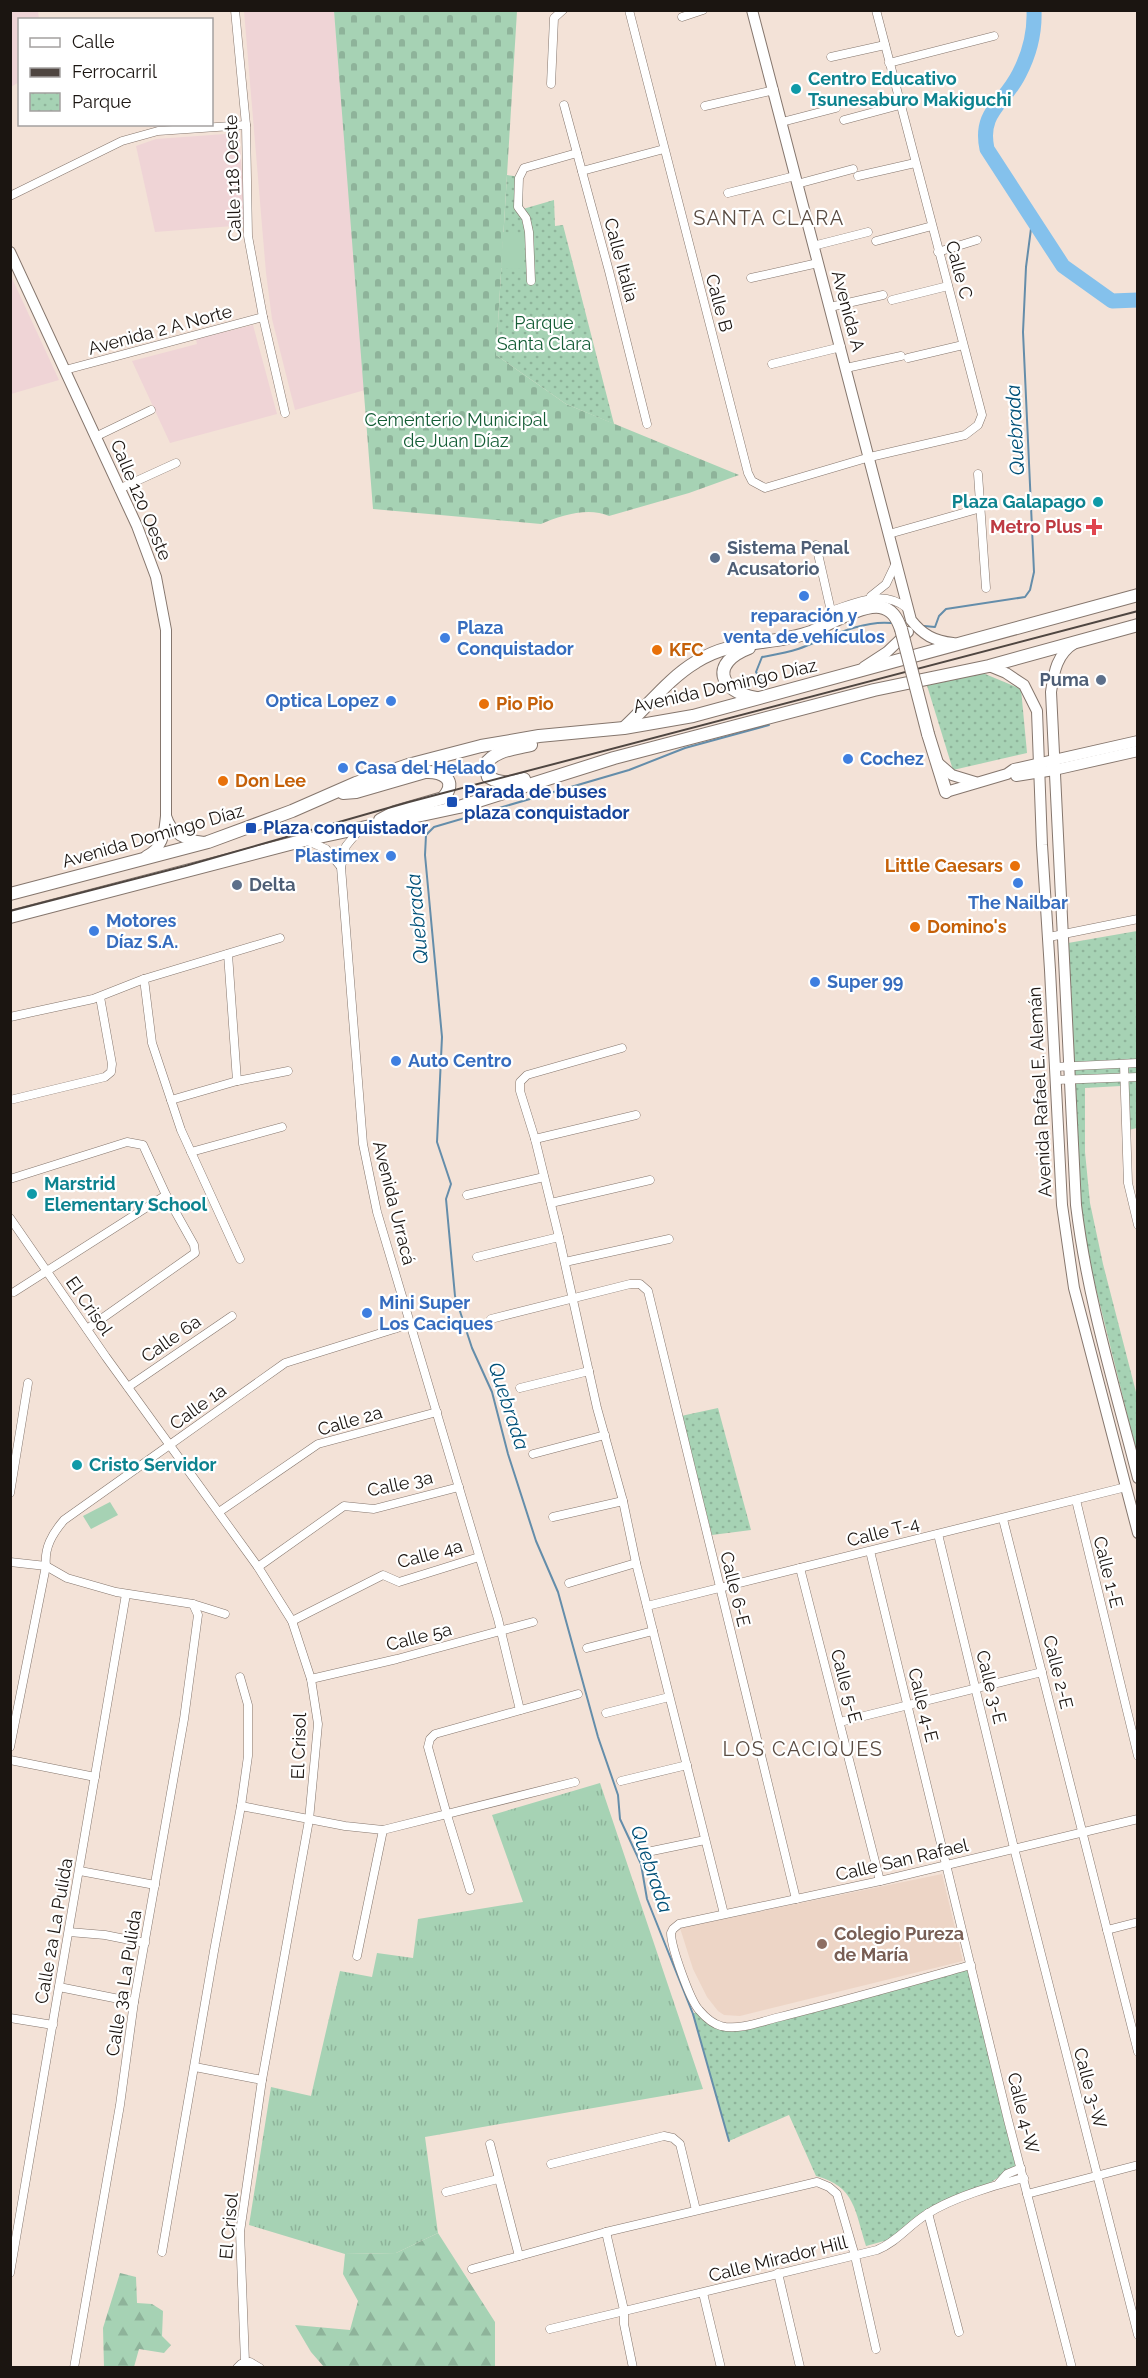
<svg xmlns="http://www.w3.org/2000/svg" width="1148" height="2378" font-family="Raleway,sans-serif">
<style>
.built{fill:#edd5c6}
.industrial{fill:#efd4d6}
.grass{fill:url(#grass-tufts)}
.forest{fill:url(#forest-firs)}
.cemetery{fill:url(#cemetery-stones)}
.park{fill:url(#park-dots)}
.pitch{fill:#a6d2b4}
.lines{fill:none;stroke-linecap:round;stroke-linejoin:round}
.stream{stroke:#648daa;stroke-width:2}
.river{stroke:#84c1ec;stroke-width:15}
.street-casing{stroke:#85766d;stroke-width:9}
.secondary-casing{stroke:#85766d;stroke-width:12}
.primary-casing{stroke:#85766d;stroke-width:14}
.street{stroke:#fff;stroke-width:8}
.secondary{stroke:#fff;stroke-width:10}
.primary{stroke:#fff;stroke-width:12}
.rail{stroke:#4f4641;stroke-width:2}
.primary-bridge-casing{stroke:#85766d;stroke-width:14;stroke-linecap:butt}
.primary-bridge{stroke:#fff;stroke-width:12}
.culture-dot{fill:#0f9aa8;stroke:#fff;stroke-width:2}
.health-dot{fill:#e0444e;stroke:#fff;stroke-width:2}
.service-dot{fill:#5c6f8a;stroke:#fff;stroke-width:2}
.shop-dot{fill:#3f7fe0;stroke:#fff;stroke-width:2}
.food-dot{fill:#e8710a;stroke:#fff;stroke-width:2}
.transit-dot{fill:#1a4fb4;stroke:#fff;stroke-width:2}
.education-dot{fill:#8d6e63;stroke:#fff;stroke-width:2}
.labels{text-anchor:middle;stroke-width:4.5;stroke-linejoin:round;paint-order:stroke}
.culture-label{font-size:18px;font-weight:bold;fill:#0d838f;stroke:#fff;text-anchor:start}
.street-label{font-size:18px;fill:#1b1511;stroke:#fff}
.park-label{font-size:18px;fill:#155d36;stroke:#fff}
.health-label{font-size:18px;font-weight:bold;fill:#be3a42;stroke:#fff;text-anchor:end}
.service-label{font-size:18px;font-weight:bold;fill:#4e5e75;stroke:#fff;text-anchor:start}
.shop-label{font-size:18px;font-weight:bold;fill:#366cbe;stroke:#fff;text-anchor:start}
.food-label{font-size:18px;font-weight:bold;fill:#c56008;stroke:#fff;text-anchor:start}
.transit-label{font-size:18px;font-weight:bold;fill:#164399;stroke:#fff;text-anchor:start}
.education-label{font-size:18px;font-weight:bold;fill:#785e54;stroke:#fff;text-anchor:start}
.neighbourhood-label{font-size:20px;letter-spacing:1.5px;fill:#5a4c43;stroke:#fff}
.water-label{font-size:20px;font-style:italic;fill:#005078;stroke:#fff}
</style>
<defs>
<pattern id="grass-tufts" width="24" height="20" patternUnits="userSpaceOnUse" patternTransform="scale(1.5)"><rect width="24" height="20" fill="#a6d2b4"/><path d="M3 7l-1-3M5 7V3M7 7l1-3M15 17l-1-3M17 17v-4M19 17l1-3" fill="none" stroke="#8eb39a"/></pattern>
<pattern id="forest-firs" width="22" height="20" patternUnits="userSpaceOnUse" patternTransform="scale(1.5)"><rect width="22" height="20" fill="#a6d2b4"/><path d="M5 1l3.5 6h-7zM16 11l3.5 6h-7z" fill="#8eb39a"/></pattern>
<pattern id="cemetery-stones" width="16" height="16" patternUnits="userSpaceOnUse" patternTransform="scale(1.5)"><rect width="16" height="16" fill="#a6d2b4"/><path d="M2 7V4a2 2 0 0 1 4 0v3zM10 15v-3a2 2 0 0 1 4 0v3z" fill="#8eb39a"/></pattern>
<pattern id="park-dots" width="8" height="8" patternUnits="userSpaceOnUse" patternTransform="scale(1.5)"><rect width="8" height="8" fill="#a6d2b4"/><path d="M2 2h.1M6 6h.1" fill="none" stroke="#8eb39a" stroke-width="1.8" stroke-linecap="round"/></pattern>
</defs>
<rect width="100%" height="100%" fill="#f3e2d7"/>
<polygon class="built" points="942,1874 963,1961 740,2016 724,2015 718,2011 707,1997 693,1969 680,1928"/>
<g class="industrial">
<polygon points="11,10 38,11 39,19 20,20 19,82 11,87"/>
<polygon points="244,11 334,11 365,390 295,410 272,319 266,273"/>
<polygon points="239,133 246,225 155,232 136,146 156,139"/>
<polygon points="11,276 59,380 11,394 10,394"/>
<polygon points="253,325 277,414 170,443 132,361 197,344 196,339"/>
</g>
<polygon class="grass" points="600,1783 703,2089 425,2137 438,2233 396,2253 345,2254 249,2225 271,2087 311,2096 340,1971 372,1977 377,1953 413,1958 418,1919 523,1902 492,1815"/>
<g class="forest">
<polygon points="438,2233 495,2322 495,2367 324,2367 311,2352 295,2325 350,2330 358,2301 343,2274 345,2254 396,2253"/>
<polygon points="120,2273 136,2277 137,2303 152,2304 163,2311 162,2336 171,2345 164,2353 139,2349 134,2367 104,2367 103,2328"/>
</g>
<path class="cemetery" d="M334 11H517L496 355 566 404 739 475 689 493 609 516C589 507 561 515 541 524L373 509Z"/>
<g class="park">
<polygon points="507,175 521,177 523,209 554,200 555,226 563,225 614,424 566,404 496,355"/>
<polygon points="978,671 1021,689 1027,753 953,770 925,679"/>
<polygon points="1137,931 1137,1128 1124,1131 1121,1086 1085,1088 1085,1152 1090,1203 1103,1264 1137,1396 1137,1454 1084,1240 1078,1198 1068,943"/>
<polygon points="718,1408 751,1530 712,1535 681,1416"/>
<path d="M971 1965 1020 2164 988 2184 927 2212 895 2238 866 2246C855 2211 855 2186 816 2176L789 2115 729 2141 693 2014 699 2010 726 2027Z"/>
</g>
<g class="pitch">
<polygon points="503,232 525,234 524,269 501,268"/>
<polygon points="110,1502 118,1515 91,1529 83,1516"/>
</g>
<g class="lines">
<g class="stream">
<polyline points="924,626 935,627 939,616 946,609 1025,597 1030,590 1034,572 1023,332 1026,267 1032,221"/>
<path d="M761 680 756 672 762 657C773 655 786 653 798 649 826 639 860 620 891 623"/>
<polyline points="729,2141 693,2014 647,1899 641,1864 620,1819 618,1795 598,1737 558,1592 536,1541 508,1454 492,1392 472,1348 455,1296 446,1199 451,1184 437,1142 442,1037 425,855 426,835 434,827 629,770 685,748 769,725"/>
</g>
<path class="river" d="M1034 10C1035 34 1030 53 1019 74 1004 104 979 112 987 149L1063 266 1112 301 1138 300"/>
<defs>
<g id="street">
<polyline points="235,10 246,125 248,236 263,317 285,413"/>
<polyline points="629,10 748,473 752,481 765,488 870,457 965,435 978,425 982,415 876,10"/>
<polyline points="682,17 703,10"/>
<polyline points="831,57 885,45"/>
<polyline points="889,63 994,36"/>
<polyline points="551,84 554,18 563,10"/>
<polyline points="564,105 609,271 647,424"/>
<polyline points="705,106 774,90"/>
<polyline points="844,120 900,105"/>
<polyline points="782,122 836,108"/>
<polyline points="582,171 664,149"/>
<polyline points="858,176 915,163"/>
<polyline points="797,184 853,169"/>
<polyline points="728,193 795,176"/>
<polyline points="10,196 122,141 158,131 246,125"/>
<polyline points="876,241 932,226"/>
<polyline points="813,246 868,232"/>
<polyline points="938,252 977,240"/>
<polyline points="751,278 818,263"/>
<polyline points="531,281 529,232 526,218 518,207 519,178 524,168 577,153"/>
<polyline points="892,300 948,286"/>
<polyline points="830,307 883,295"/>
<polyline points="908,358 963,345"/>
<polyline points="772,364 841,347"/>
<polyline points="846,368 901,356"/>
<polyline points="65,370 263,317"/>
<polyline points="95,437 151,410"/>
<polyline points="978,474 986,588"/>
<polyline points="119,489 176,463"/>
<polyline points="889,534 981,508"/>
<path d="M816 545 831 611C858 602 883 589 907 608"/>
<polyline points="871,596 886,584 896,563"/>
<polyline points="360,829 346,846 341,867 363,1144 377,1212 498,1619 520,1710"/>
<polyline points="308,841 326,849 341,867"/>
<polyline points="1049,937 1138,919"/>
<polyline points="228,954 237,1081"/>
<polyline points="144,979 152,1043 181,1130 240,1259"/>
<polyline points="10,1017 93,999 144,979 280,938"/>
<polyline points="622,1048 527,1075 520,1082 520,1091 535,1139 559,1237 597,1408 623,1501 636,1563 724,1914"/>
<polyline points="1124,1064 1128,1183 1138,1225"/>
<polyline points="1055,1067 1138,1063"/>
<polyline points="1056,1080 1138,1077"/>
<polyline points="10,1100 105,1077 111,1072 112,1064 100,997"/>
<polyline points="171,1100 237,1081 288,1071"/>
<polyline points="535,1139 636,1115"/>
<polyline points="191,1152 282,1127"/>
<polyline points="10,1179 127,1142 143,1145 166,1195 194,1245 195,1253 87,1329"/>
<polyline points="467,1195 544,1177"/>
<polyline points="551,1203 650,1180"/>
<polyline points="10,1218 106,1357 258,1567 292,1621 311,1679 318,1724 309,1820 262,2080 240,2232 245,2362"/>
<polyline points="477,1257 559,1237"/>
<polyline points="565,1262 669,1239"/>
<polyline points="14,1292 166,1195"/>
<polyline points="491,1319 630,1284 640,1284 648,1291 796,1899"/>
<polyline points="128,1387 232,1316"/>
<polyline points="520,1388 589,1371"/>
<polyline points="533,1454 605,1435"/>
<polyline points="10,1493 28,1383"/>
<polyline points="1076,1500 1138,1756"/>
<polyline points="219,1512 318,1444 437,1412"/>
<polyline points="553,1517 623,1501"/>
<polyline points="1003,1519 1138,2052"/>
<polyline points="938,1534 1014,1848 1138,2335"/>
<polyline points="870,1551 1008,2120 1072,2368"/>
<polyline points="10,1562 46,1566 67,1578 116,1592 193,1604 225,1614"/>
<polyline points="258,1567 344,1506 374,1509 459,1487"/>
<polyline points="800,1568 880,1881"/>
<polyline points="569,1583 636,1563"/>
<polyline points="647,1606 1126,1487"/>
<polyline points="292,1621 383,1575 399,1582 479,1557"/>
<polyline points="587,1648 653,1631"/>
<polyline points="311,1679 397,1659 533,1622"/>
<polyline points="606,1713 669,1697"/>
<polyline points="840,1722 1042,1672"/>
<path d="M10 1747 46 1566C44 1548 52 1534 64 1520L285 1363 410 1324"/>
<polyline points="10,1760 95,1777"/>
<polyline points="621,1781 687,1765"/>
<polyline points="241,1806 345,1826 383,1830 575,1782"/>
<polyline points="652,1851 705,1840"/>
<polyline points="80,1871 155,1885"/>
<polyline points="470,1890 447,1815 428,1747 430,1739 435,1734 578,1694"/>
<polyline points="1107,1930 1138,1922"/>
<polyline points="69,1932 105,1935 145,1943"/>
<polyline points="357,1956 383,1830"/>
<path d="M971 1965C907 1983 844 2001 780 2017 763 2021 739 2031 721 2026 713 2024 705 2017 699 2010 690 2000 671 1947 671 1933L673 1929 679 1924 880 1881 1138 1819"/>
<polyline points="59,1987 134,2002"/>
<polyline points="10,2018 53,2025"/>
<polyline points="195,2067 262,2080"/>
<polyline points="490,2144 519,2256"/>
<polyline points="551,2164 664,2136 673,2138 680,2144 696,2210"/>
<polyline points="999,2183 1007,2174 1021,2168"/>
<polyline points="446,2192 498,2179"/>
<polyline points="1027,2194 1138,2165"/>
<polyline points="928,2213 959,2332"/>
<polyline points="606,2232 624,2310 624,2324 633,2368"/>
<polyline points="162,2252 214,1951 241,1806 248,1756 248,1705 240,1677"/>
<polyline points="472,2269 606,2232 817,2182 829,2187 837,2194 855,2256 876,2349"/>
<polyline points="10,2273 126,1594"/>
<polyline points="778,2273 800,2367"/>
<polyline points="703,2293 721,2368"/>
<path d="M550 2329 877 2250C897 2242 909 2225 927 2214 952 2198 995 2185 1024 2178"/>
<polyline points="74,2368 120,2105 134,2002 184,1719 198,1615 193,1604"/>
<polyline points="237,2368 241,2364 250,2362 260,2368"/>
</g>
<g id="secondary">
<path d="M752 10 911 620C923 635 934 641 953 643"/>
<path d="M10 252 137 526 156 577 166 630V816C164 834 164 847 146 856"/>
<path d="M1075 643C1057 654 1054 671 1051 692L1076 1205C1087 1297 1115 1388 1138 1478"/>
<polyline points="989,666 1006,673 1024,685 1037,711 1042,845 1050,970 1062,1205 1074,1288 1138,1533"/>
<polyline points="864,667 887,652 908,632"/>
<polyline points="937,762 952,775 975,782"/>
<polyline points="1016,776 1054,770 1138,751"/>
<polyline points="946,792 1007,774 1014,769 1138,741"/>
<path d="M166 816C172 835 185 840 204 842"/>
</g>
<g id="primary">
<path d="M749 648C710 663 718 691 756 698"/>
<path d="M625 727C648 706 669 678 696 662 733 638 772 646 811 632 828 625 862 604 880 607 892 609 897 618 901 629"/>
<polyline points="928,734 946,792"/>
<path d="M524 779C510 783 501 784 488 777L485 765C494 750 515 749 531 745"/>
<path d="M343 793 356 792 425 772C442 771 459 780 443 798L395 812 380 820"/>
<polyline points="10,894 208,842 292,811 356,783 408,765 481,746 539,736 624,728 693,716 1138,595"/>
<polyline points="10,917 305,840 459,807 614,758 874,690 989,666 1138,625"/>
</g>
</defs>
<use href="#street" class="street-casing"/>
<use href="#secondary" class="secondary-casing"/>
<use href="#primary" class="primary-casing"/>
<use href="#street" class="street"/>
<use href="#secondary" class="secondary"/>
<use href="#primary" class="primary"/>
<polyline class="rail" points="10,911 185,866 409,802 1138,611"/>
<defs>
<polyline id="primary-bridge" points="901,629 928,734"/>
</defs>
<use href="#primary-bridge" class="primary-bridge-casing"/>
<use href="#primary-bridge" class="primary-bridge"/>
</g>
<g class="culture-dot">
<circle cx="796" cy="89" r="6"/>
<circle cx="1098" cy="502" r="6"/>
<circle cx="32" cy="1194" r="6"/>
<circle cx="77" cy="1465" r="6"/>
</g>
<path class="health-dot" d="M1091 518h6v6h6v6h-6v6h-6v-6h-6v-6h6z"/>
<g class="service-dot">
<circle cx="715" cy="558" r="6"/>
<circle cx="1101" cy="680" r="6"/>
<circle cx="237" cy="885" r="6"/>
</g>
<g class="shop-dot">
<circle cx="804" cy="596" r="6"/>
<circle cx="445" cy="638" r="6"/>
<circle cx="391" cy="701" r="6"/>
<circle cx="848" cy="759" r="6"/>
<circle cx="343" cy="768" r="6"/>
<circle cx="391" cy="856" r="6"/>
<circle cx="1018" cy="883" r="6"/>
<circle cx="94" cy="931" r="6"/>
<circle cx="815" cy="982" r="6"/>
<circle cx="396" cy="1061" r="6"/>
<circle cx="367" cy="1313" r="6"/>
</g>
<g class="food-dot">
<circle cx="657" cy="650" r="6"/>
<circle cx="484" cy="704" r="6"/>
<circle cx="223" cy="781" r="6"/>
<circle cx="1015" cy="866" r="6"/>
<circle cx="915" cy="927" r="6"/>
</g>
<g class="transit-dot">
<rect x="446" y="796" width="12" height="12" rx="3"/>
<rect x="245" y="822" width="12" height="12" rx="3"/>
</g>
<circle class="education-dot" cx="822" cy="1944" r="6"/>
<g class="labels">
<g class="culture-label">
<text x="808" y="85">Centro Educativo<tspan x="808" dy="21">Tsunesaburo Makiguchi</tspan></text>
<text x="1086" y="508" text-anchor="end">Plaza Galapago</text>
<text x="44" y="1190">Marstrid<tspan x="44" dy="21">Elementary School</tspan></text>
<text x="89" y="1471">Cristo Servidor</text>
</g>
<g class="street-label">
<text transform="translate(233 178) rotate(-92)" y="6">Calle 118 Oeste</text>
<text transform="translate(621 260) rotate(75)" y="6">Calle Italia</text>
<text transform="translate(959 270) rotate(75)" y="6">Calle C</text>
<text transform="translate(719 303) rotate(75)" y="6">Calle B</text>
<text transform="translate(848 311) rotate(75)" y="6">Avenida A</text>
<text transform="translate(160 330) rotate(-15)" y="6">Avenida 2 A Norte</text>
<text transform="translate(141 500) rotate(67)" y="6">Calle 120 Oeste</text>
<text transform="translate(725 686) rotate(-13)" y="6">Avenida Domingo Díaz</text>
<text transform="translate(153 836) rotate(-16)" y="6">Avenida Domingo Díaz</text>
<text transform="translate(1040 1092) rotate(-93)" y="6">Avenida Rafael E. Alemán</text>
<text transform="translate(394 1203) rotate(76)" y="6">Avenida Urracá</text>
<text transform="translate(89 1306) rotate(55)" y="6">El Crisol</text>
<text transform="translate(171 1339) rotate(-35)" y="6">Calle 6a</text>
<text transform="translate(198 1407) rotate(-36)" y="6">Calle 1a</text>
<text transform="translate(350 1421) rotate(-16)" y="6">Calle 2a</text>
<text transform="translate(400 1484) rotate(-12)" y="6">Calle 3a</text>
<text transform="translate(883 1532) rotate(-14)" y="6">Calle T-4</text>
<text transform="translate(430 1554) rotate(-15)" y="6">Calle 4a</text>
<text transform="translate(1108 1572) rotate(76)" y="6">Calle 1-E</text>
<text transform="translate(735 1589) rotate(76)" y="6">Calle 6-E</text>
<text transform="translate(419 1637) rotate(-14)" y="6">Calle 5a</text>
<text transform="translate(1058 1672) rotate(76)" y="6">Calle 2-E</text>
<text transform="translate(846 1686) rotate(75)" y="6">Calle 5-E</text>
<text transform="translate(991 1687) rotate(76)" y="6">Calle 3-E</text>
<text transform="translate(923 1705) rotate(76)" y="6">Calle 4-E</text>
<text transform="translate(299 1746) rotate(-88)" y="6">El Crisol</text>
<text transform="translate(902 1860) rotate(-13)" y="6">Calle San Rafael</text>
<text transform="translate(54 1931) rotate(-80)" y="6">Calle 2a La Pulida</text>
<text transform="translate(124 1983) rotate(-81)" y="6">Calle 3a La Pulida</text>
<text transform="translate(1090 2088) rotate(75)" y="6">Calle 3-W</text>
<text transform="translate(1023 2113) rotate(76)" y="6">Calle 4-W</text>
<text transform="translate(229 2226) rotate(-85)" y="6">El Crisol</text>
<text transform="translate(778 2259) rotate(-14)" y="6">Calle Mirador Hill</text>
</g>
<g class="park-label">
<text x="544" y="329">Parque<tspan x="544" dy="21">Santa Clara</tspan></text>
<text x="456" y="426">Cementerio Municipal<tspan x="456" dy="21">de Juan Díaz</tspan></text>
</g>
<g class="health-label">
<text x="1082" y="533">Metro Plus</text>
</g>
<g class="service-label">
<text x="727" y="554">Sistema Penal<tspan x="727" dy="21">Acusatorio</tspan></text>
<text x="1089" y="686" text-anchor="end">Puma</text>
<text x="249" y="891">Delta</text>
</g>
<g class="shop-label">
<text x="804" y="622" text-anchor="middle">reparación y<tspan x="804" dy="21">venta de vehículos</tspan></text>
<text x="457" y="634">Plaza<tspan x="457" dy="21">Conquistador</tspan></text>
<text x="379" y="707" text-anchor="end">Optica Lopez</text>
<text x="860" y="765">Cochez</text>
<text x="355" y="774">Casa del Helado</text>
<text x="379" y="862" text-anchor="end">Plastimex</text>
<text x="1018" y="909" text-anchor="middle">The Nailbar</text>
<text x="106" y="927">Motores<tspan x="106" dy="21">Díaz S.A.</tspan></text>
<text x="827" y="988">Super 99</text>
<text x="408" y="1067">Auto Centro</text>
<text x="379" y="1309">Mini Super<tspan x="379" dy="21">Los Caciques</tspan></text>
</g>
<g class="food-label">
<text x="669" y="656">KFC</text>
<text x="496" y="710">Pio Pio</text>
<text x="235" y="787">Don Lee</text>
<text x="1003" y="872" text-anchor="end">Little Caesars</text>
<text x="927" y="933">Domino's</text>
</g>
<g class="transit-label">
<text x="464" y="798">Parada de buses<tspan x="464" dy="21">plaza conquistador</tspan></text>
<text x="263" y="834">Plaza conquistador</text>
</g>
<g class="education-label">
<text x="834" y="1940">Colegio Pureza<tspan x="834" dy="21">de María</tspan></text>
</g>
<g class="neighbourhood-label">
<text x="769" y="225">SANTA CLARA</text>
<text x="803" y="1756">LOS CACIQUES</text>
</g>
<g class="water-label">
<text transform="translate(1015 430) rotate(-93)" y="7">Quebrada</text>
<text transform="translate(417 919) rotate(-95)" y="7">Quebrada</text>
<text transform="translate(509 1406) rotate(72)" y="7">Quebrada</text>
<text transform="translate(652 1869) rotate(71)" y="7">Quebrada</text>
</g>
</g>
<rect width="1148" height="2378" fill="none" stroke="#1b1511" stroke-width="24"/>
<rect x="18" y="18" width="195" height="108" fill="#ffffff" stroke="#a4a1a0" stroke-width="1.5"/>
<rect x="30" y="38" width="30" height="9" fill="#ffffff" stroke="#a4a1a0" stroke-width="1.5"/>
<text x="72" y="48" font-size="18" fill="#1b1511">Calle</text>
<rect x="30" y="68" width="30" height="9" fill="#4f4641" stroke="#a4a1a0" stroke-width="1.5"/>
<text x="72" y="78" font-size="18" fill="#1b1511">Ferrocarril</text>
<rect x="30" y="93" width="30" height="18" fill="url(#park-dots)" stroke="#a4a1a0" stroke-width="1.5"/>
<text x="72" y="108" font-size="18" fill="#1b1511">Parque</text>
</svg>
